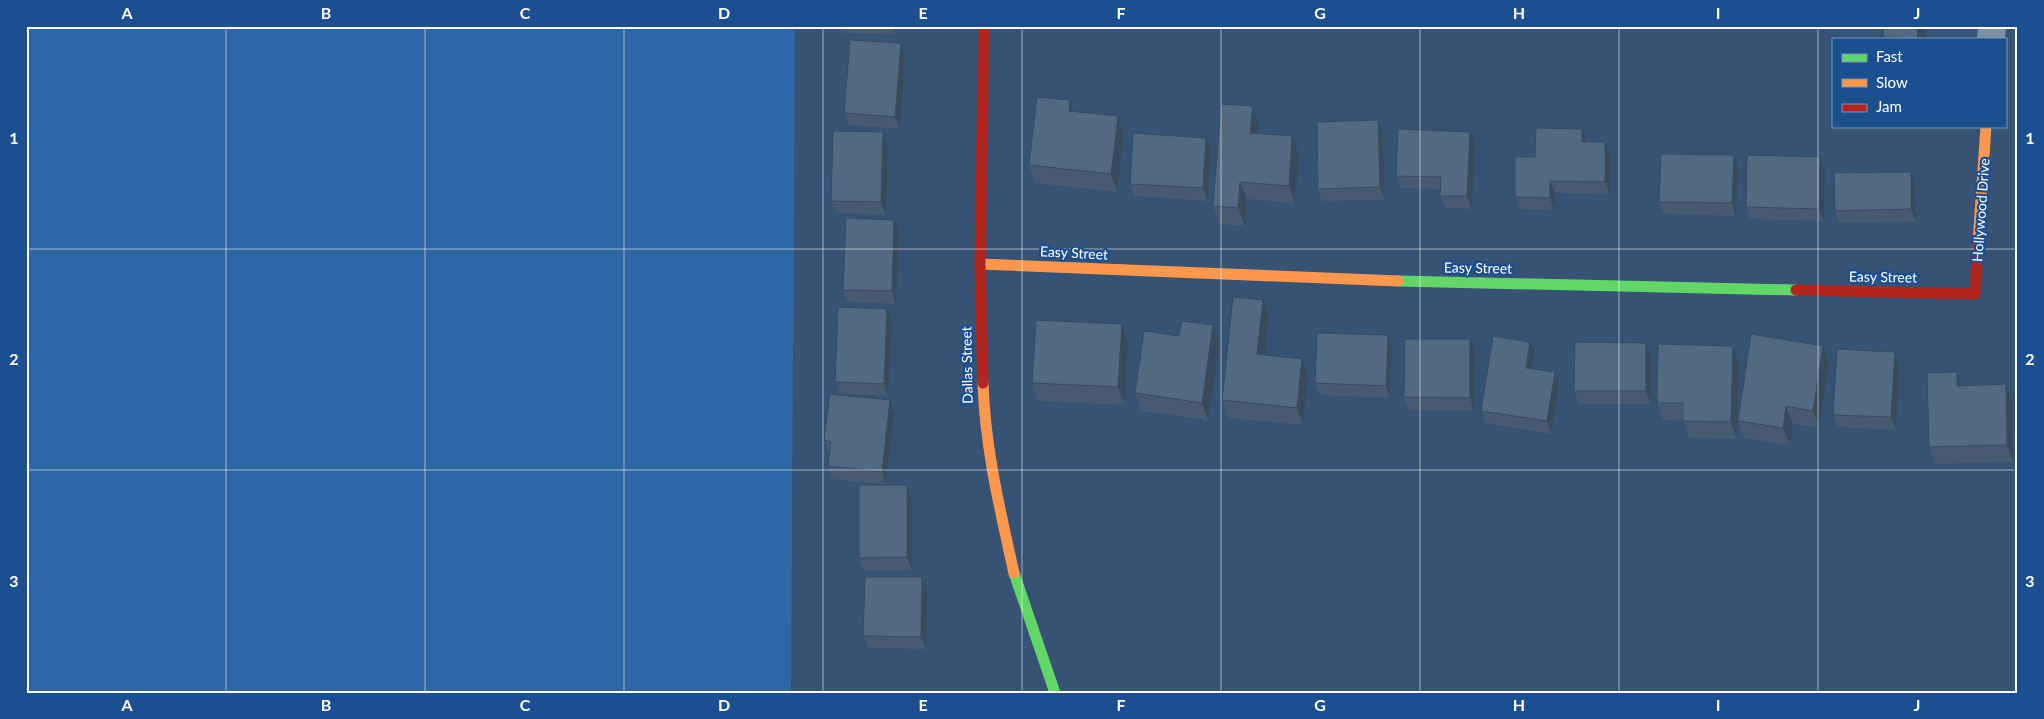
<svg xmlns="http://www.w3.org/2000/svg" width="2044" height="719" font-family="Lato,sans-serif">
<style>
.green{fill:#2f66a5}
.lines{fill:none;stroke-linecap:round;stroke-linejoin:round}
.street{stroke:#7d92a8;stroke-width:28}
.fast{stroke:#63d668;stroke-width:11}
.slow{stroke:#ff974d;stroke-width:11}
.jam{stroke:#b3261e;stroke-width:11}
.wall{fill:#475a72}
.shaded-wall{fill:#394a5c}
.building{fill:#526984;stroke:#394a5c}
.grid{fill:none;stroke:#fff;stroke-width:1;stroke-opacity:0.55}
.labels{text-anchor:middle;stroke-width:4.5;stroke-linejoin:round;paint-order:stroke}
.street-label{font-size:14px;fill:#fff;stroke:#1b4f8f}
.neatline{fill:none;stroke:#fff;stroke-width:2}
.grid-label{font-size:16px;text-anchor:middle;font-weight:bold;fill:#fff}
</style>
<rect width="100%" height="100%" fill="#365274"/>
<polygon class="green" points="26,26 795,26 791,693 26,693"/>
<g class="lines">
<polyline class="street" points="1991,39 1992,26"/>
<g class="fast">
<polyline points="1398,281 1796,290"/>
<polyline points="1014,573 1055,693"/>
</g>
<g class="slow">
<polyline points="1978,243 1986,126"/>
<polyline points="980,264 1398,281"/>
<path d="M983 383C985 448 1000 510 1014 573"/>
</g>
<g class="jam">
<polyline points="1796,290 1975,294 1978,243"/>
<polyline points="983,383 980,264 984,26"/>
</g>
</g>
<g class="wall">
<polygon points="840,26 896,26 895,34 842,33"/>
<polygon points="1884,26 1926,26 1925,39 1884,39 1883,37"/>
<polygon points="901,43 905,56 900,129 849,125 844,113"/>
<polygon points="1070,100 1074,112 1118,116 1124,134 1117,192 1035,183 1029,165"/>
<polygon points="1259,124 1258,133 1292,136 1299,154 1295,203 1247,199 1245,226 1219,224 1213,206"/>
<polygon points="1383,133 1385,200 1322,201 1318,189"/>
<polygon points="1587,141 1587,142 1605,142 1610,154 1610,194 1555,193 1554,210 1519,209 1515,197 1535,157"/>
<polygon points="888,144 886,215 836,213 831,201"/>
<polygon points="1475,144 1472,209 1445,208 1440,196 1441,189 1400,188 1396,176"/>
<polygon points="1211,150 1208,201 1134,196 1130,184"/>
<polygon points="1738,168 1736,216 1664,214 1659,202"/>
<polygon points="1825,170 1824,221 1750,219 1746,207"/>
<polygon points="1911,172 1915,185 1916,222 1839,223 1835,211"/>
<polygon points="899,232 896,304 848,302 843,290"/>
<polygon points="1263,300 1269,317 1265,355 1308,376 1303,425 1228,418 1222,400"/>
<polygon points="887,309 892,321 888,396 839,394 835,382"/>
<polygon points="1470,339 1475,352 1474,411 1409,410 1404,397"/>
<polygon points="1128,341 1125,405 1038,401 1032,383"/>
<polygon points="1220,342 1208,420 1141,411 1135,393"/>
<polygon points="1646,343 1651,355 1651,404 1579,404 1574,391"/>
<polygon points="1392,348 1390,398 1320,395 1315,383"/>
<polygon points="1895,352 1899,365 1896,430 1838,427 1833,415"/>
<polygon points="1534,354 1532,369 1559,385 1551,434 1486,423 1481,411"/>
<polygon points="1739,363 1737,439 1689,438 1683,421 1663,420 1657,403"/>
<polygon points="1829,363 1819,428 1793,424 1790,445 1744,438 1738,421"/>
<polygon points="1962,385 2012,402 2013,462 1935,464 1929,447"/>
<polygon points="890,400 894,413 886,485 832,479 828,466 830,453 829,453 824,440"/>
<polygon points="907,485 912,498 912,570 864,570 859,558"/>
<polygon points="922,577 927,590 926,649 868,648 863,636"/>
</g>
<g class="shaded-wall">
<polygon points="893,26 896,26 895,34"/>
<polygon points="1918,26 1926,26 1925,39 1917,39"/>
<polygon points="901,43 905,56 900,129 895,117"/>
<polygon points="1070,100 1076,118 1069,111"/>
<polygon points="1253,106 1259,124 1257,150 1250,133"/>
<polygon points="1118,116 1124,134 1117,192 1111,174"/>
<polygon points="1378,120 1383,133 1385,200 1380,187"/>
<polygon points="1582,129 1587,141 1587,154 1582,142"/>
<polygon points="883,132 888,144 886,215 881,202"/>
<polygon points="1470,132 1475,144 1472,209 1467,196"/>
<polygon points="1292,136 1299,154 1295,203 1289,186"/>
<polygon points="1206,138 1211,150 1208,201 1203,188"/>
<polygon points="1605,142 1610,154 1610,194 1605,182"/>
<polygon points="1734,155 1738,168 1736,216 1732,203"/>
<polygon points="1820,157 1825,170 1824,221 1819,209"/>
<polygon points="1911,172 1915,185 1916,222 1911,209"/>
<polygon points="1550,181 1555,193 1554,210 1550,198"/>
<polygon points="1240,182 1247,199 1245,226 1238,208"/>
<polygon points="894,220 899,232 896,304 892,291"/>
<polygon points="1263,300 1269,317 1263,371 1257,354"/>
<polygon points="887,309 892,321 888,396 884,384"/>
<polygon points="1122,324 1128,341 1125,405 1118,387"/>
<polygon points="1213,325 1220,342 1208,420 1202,403"/>
<polygon points="1388,335 1392,348 1390,398 1386,386"/>
<polygon points="1470,339 1475,352 1474,411 1470,398"/>
<polygon points="1530,342 1534,354 1530,380 1526,368"/>
<polygon points="1646,343 1651,355 1651,404 1646,391"/>
<polygon points="1733,346 1739,363 1737,439 1731,422"/>
<polygon points="1823,346 1829,363 1819,428 1813,411"/>
<polygon points="1895,352 1899,365 1896,430 1891,417"/>
<polygon points="1302,359 1308,376 1303,425 1297,408"/>
<polygon points="1555,372 1559,385 1551,434 1547,421"/>
<polygon points="1957,372 1964,390 1957,386"/>
<polygon points="2006,384 2012,402 2013,462 2007,445"/>
<polygon points="890,400 894,413 886,485 882,472"/>
<polygon points="1786,406 1793,424 1790,445 1783,428"/>
<polygon points="907,485 912,498 912,570 907,557"/>
<polygon points="922,577 927,590 926,649 921,637"/>
</g>
<g class="building">
<polygon points="1884,26 1918,26 1917,39 1883,37"/>
<polygon points="850,40 901,43 895,117 844,113"/>
<polygon points="1037,97 1070,100 1069,111 1118,116 1111,174 1029,165"/>
<polygon points="1221,104 1253,106 1250,133 1292,136 1289,186 1240,182 1238,208 1213,206"/>
<polygon points="1378,120 1380,187 1318,189 1317,122"/>
<polygon points="1536,128 1582,129 1582,142 1605,142 1605,182 1550,181 1550,198 1515,197 1515,157 1535,157"/>
<polygon points="1398,129 1470,132 1467,196 1440,196 1441,177 1396,176"/>
<polygon points="833,131 883,132 881,202 831,201"/>
<polygon points="1133,133 1206,138 1203,188 1130,184"/>
<polygon points="1661,154 1734,155 1732,203 1659,202"/>
<polygon points="1747,155 1820,157 1819,209 1746,207"/>
<polygon points="1911,172 1911,209 1835,211 1834,173"/>
<polygon points="846,218 894,220 892,291 843,290"/>
<polygon points="1233,297 1263,300 1257,354 1302,359 1297,408 1222,400"/>
<polygon points="838,307 887,309 884,384 835,382"/>
<polygon points="1036,320 1122,324 1118,387 1032,383"/>
<polygon points="1182,321 1213,325 1202,403 1135,393 1144,331 1179,336"/>
<polygon points="1317,333 1388,335 1386,386 1315,383"/>
<polygon points="1751,334 1823,346 1813,411 1786,406 1783,428 1738,421"/>
<polygon points="1493,336 1530,342 1526,368 1555,372 1547,421 1481,411"/>
<polygon points="1405,339 1470,339 1470,398 1404,397"/>
<polygon points="1575,342 1646,343 1646,391 1574,391"/>
<polygon points="1658,344 1733,346 1731,422 1683,421 1683,403 1657,403"/>
<polygon points="1837,349 1895,352 1891,417 1833,415"/>
<polygon points="1957,372 1957,386 2006,384 2007,445 1929,447 1927,373"/>
<polygon points="830,394 890,400 882,472 828,466 831,442 824,440"/>
<polygon points="859,485 907,485 907,557 859,558"/>
<polygon points="865,577 922,577 921,637 863,636"/>
</g>
<path class="grid" d="M226 26V693M425 26V693M624 26V693M823 26V693M1022 26V693M1221 26V693M1420 26V693M1619 26V693M1818 26V693M26 249H2018M26 470H2018"/>
<g class="labels">
<g class="street-label">
<text transform="translate(1981 210) rotate(-86)" y="5">Hollywood Drive</text>
<text transform="translate(1074 253) rotate(3)" y="5">Easy Street</text>
<text transform="translate(1478 268) rotate(1)" y="5">Easy Street</text>
<text transform="translate(1883 277) rotate(1)" y="5">Easy Street</text>
<text transform="translate(967 365) rotate(-91)" y="5">Dallas Street</text>
</g>
</g>
<rect width="2044" height="719" fill="none" stroke="#1b4f8f" stroke-width="55"/>
<rect x="1832" y="38" width="175" height="90" fill="#1b4f8f" stroke="#7695bc"/>
<rect x="1842" y="54" width="25" height="8" fill="#63d668" stroke="#7695bc"/>
<text x="1876" y="62" font-size="15" fill="#ffffff">Fast</text>
<rect x="1842" y="79" width="25" height="8" fill="#ff974d" stroke="#7695bc"/>
<text x="1876" y="88" font-size="15" fill="#ffffff">Slow</text>
<rect x="1842" y="104" width="25" height="8" fill="#b3261e" stroke="#7695bc"/>
<text x="1876" y="112" font-size="15" fill="#ffffff">Jam</text>
<rect x="28" y="28" width="1988" height="664" class="neatline"/>
<g class="grid-label">
<text x="127" y="19">A</text>
<text x="326" y="19">B</text>
<text x="525" y="19">C</text>
<text x="724" y="19">D</text>
<text x="923" y="19">E</text>
<text x="1121" y="19">F</text>
<text x="1320" y="19">G</text>
<text x="1519" y="19">H</text>
<text x="1718" y="19">I</text>
<text x="1917" y="19">J</text>
<text x="14" y="144">1</text>
<text x="2030" y="144">1</text>
<text x="14" y="365">2</text>
<text x="2030" y="365">2</text>
<text x="14" y="587">3</text>
<text x="2030" y="587">3</text>
<text x="127" y="711">A</text>
<text x="326" y="711">B</text>
<text x="525" y="711">C</text>
<text x="724" y="711">D</text>
<text x="923" y="711">E</text>
<text x="1121" y="711">F</text>
<text x="1320" y="711">G</text>
<text x="1519" y="711">H</text>
<text x="1718" y="711">I</text>
<text x="1917" y="711">J</text>
</g>
</svg>
